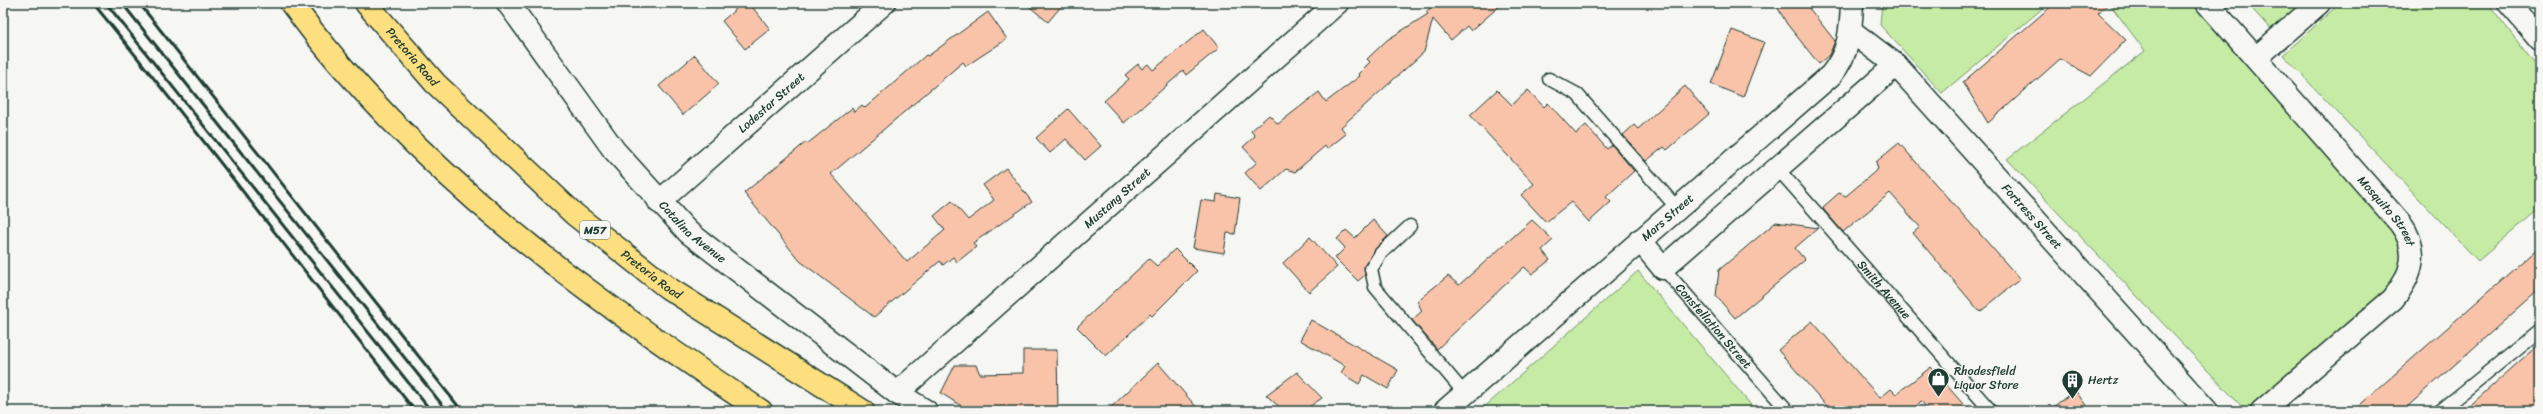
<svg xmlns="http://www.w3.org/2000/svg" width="2543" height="414" font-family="Sriracha,sans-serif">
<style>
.green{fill:#c6eba4;stroke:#72946c}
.building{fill:#f9c3aa;stroke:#1f3d34}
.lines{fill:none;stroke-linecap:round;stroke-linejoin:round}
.lane-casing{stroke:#1f3d34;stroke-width:15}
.street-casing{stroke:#1f3d34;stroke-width:25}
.secondary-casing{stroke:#1f3d34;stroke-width:25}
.primary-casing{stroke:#1f3d34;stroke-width:25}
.lane{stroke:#f6f6f2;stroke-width:12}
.street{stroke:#f6f6f2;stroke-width:22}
.secondary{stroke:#f6f6f2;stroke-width:22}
.primary{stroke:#fddf80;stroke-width:22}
.rail{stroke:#1f3d34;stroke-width:3}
.labels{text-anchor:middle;stroke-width:3;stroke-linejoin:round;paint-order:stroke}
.shield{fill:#f6f6f2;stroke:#60746d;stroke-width:1}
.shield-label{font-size:11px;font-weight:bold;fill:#1f3d34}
.street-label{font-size:12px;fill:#1f3d34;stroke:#f6f6f2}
.poi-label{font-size:12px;fill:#1f3d34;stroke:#f6f6f2;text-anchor:start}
</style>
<rect width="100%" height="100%" fill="#f6f6f2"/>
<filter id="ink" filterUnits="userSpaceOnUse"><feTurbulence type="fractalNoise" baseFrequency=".025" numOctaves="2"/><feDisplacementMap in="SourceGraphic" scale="8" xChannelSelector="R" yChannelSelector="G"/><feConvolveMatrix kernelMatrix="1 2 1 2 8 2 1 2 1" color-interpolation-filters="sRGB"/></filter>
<g filter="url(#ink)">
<g class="green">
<polygon points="1882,3 2049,3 1942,93 1880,25"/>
<polygon points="2109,3 2203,3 2409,237 2398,294 2264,411 2246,411 2007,159 2145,51"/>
<polygon points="2247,3 2302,3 2272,31"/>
<polygon points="2340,3 2488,3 2540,71 2540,208 2478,261 2283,55"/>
<polygon points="1638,271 1756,411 1480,411"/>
</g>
<g class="building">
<polygon points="743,3 749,3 770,29 745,49 722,21"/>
<polygon points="1025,3 1064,3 1048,22"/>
<polygon points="1436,3 1503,3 1471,31 1467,26 1451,40 1433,19 1424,52 1341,127 1346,134 1327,149 1325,146 1295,172 1286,169 1261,191 1245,173 1257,162 1243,147 1255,136 1251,131 1269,115 1278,124 1319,92 1326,102 1360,76 1358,74 1370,62 1367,59 1387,40 1428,14 1426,12"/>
<polygon points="1775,3 1805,3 1835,41 1829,55 1819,64 1787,24"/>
<polygon points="2055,3 2109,3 2098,13 2126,40 2091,76 2060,59 1988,123 1963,82"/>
<polygon points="988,12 1007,39 966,66 963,62 831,174 907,262 945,230 934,216 952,201 968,220 994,200 983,185 1006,168 1032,202 973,243 976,247 957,262 953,257 943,265 940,261 874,317 800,261 744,193 806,142 807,144 852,108 854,112 862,105 865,108 926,55 928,56"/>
<polygon points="1204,29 1219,48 1186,75 1183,71 1124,123 1104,101 1129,79 1125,75 1138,64 1142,69 1148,64 1153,70"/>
<polygon points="1732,30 1764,42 1743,97 1711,84"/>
<polygon points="695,55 719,84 683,115 659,86"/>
<polygon points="1685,86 1709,114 1667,150 1664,147 1646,161 1623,135 1634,125 1638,129"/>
<polygon points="1497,90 1512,105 1528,90 1544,107 1548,103 1576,134 1586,125 1607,149 1612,145 1634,171 1606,197 1611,202 1589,222 1571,202 1546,222 1521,195 1534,184 1470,115"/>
<polygon points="1068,109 1101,146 1085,160 1066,139 1050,153 1036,138"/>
<polygon points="1899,143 2020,279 1980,312 1913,233 1920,227 1890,193 1843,232 1824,210 1823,207 1839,193 1846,196 1878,169 1876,162"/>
<polygon points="1217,194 1240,198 1235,234 1227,233 1224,253 1193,248 1201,200 1216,202"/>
<polygon points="1373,220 1388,236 1375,249 1364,266 1365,275 1358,281 1335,258 1345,248 1337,239 1346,230 1355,238"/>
<polygon points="1532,220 1553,240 1542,250 1550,260 1532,274 1524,267 1437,349 1412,320 1422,311 1417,301 1448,276 1459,285"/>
<polygon points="1776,222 1818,228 1795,248 1805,260 1735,318 1716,296 1719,270"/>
<polygon points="1310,237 1337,267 1309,292 1283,263"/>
<polygon points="2540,246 2540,289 2407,407 2403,411 2353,411"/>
<polygon points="1175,249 1197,271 1152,316 1150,314 1106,356 1077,327 1149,259 1157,266"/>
<polygon points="1311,320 1398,370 1388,389 1364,375 1359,384 1341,373 1345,366 1300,340"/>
<polygon points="1812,321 1880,398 1891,389 1896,394 1931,367 1969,411 1929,411 1921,401 1911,411 1831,411 1778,350"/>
<polygon points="2540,343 2540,411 2464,411"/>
<polygon points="1023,350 1057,350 1058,411 969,411 941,393 955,365 976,365 980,374 1023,373"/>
<polygon points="1158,363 1200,411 1107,411"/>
<polygon points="1297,372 1322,398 1303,411 1284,411 1266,395"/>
<polygon points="2075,390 2090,411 2048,411"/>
</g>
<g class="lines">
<defs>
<g id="lane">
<polyline points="1549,79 1577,94 1677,208"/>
<path id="s1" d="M1777 168 1991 411"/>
<polyline points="1410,226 1381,253 1371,269 1375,287 1465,394"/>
<path id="s2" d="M1663 268 1788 411"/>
<polyline points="2440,411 2540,330"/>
</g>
<g id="street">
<path id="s3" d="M508 3 614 150 688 232 897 393 926 411"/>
<path id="s4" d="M2207 3 2400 223C2420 250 2413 274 2393 299L2262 411"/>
<path id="s5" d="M1851 31 1896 65 2207 411"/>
<polyline points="2256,58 2319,3"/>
<path id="s6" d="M659 202 884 3"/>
<polyline points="1640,240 1663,268 1896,65"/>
<path id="s7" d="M897 393 1337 3"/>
<path id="s8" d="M1445 411 1831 75C1849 53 1851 31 1852 3"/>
</g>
<polyline id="secondary" points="2509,3 2540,39"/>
<g id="primary">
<path d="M291 3C419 176 585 293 761 411"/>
<path id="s9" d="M366 3 435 83 574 214 668 288 863 411"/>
</g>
</defs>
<use href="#lane" class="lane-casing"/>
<use href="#street" class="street-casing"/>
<use href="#secondary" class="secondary-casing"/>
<use href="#primary" class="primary-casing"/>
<use href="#lane" class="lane"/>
<use href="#street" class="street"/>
<use href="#secondary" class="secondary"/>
<use href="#primary" class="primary"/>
<g class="rail">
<path d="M93 3C203 137 307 276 415 411"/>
<polyline points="106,3 431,411"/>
<polyline points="122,3 447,411"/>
<polyline points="139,3 462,411"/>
</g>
</g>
</g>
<defs>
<symbol id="shop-pin" viewBox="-11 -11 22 30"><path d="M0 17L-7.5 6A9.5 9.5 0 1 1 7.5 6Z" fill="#1f3d34" stroke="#f6f6f2"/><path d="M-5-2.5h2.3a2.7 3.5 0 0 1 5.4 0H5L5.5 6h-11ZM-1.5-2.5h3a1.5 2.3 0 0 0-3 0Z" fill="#fff"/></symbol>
<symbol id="building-pin" viewBox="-11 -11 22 30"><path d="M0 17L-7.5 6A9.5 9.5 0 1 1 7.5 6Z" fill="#1f3d34" stroke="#f6f6f2"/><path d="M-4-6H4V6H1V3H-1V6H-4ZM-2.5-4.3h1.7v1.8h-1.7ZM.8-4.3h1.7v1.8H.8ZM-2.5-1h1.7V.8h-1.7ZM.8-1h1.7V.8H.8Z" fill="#fff"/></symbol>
</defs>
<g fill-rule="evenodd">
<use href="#shop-pin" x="1926" y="366" width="25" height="34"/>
<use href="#building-pin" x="2060" y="368" width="25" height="34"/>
</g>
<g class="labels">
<rect class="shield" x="580" y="221" width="30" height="18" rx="3"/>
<g class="shield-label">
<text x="595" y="234">M57</text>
</g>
<g class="street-label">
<text dy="4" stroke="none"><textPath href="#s9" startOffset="71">Pretoria Road</textPath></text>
<text dy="4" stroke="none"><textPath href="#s6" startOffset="150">Lodestar Street</textPath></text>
<text dy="4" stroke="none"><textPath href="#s7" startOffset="294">Mustang Street</textPath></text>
<text dy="4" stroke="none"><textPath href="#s4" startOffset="275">Mosquito Street</textPath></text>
<text dy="4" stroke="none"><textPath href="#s8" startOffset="295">Mars Street</textPath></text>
<text dy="4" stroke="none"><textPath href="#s5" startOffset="260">Fortress Street</textPath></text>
<text dy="4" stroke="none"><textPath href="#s3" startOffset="295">Catalina Avenue</textPath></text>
<text dy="4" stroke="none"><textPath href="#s9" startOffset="395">Pretoria Road</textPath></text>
<text dy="4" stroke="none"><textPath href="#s1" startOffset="162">Smith Avenue</textPath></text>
<text dy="4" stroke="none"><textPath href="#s2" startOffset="77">Constellation Street</textPath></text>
</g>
<g class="poi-label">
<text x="1954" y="375">Rhodesfield<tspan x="1954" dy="14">Liquor Store</tspan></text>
<text x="2088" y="384">Hertz</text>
</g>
</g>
<rect width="2543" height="414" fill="none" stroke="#f6f6f2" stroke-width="16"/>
<rect x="8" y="8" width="2527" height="398" fill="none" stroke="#1f3d34" stroke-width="1.5" filter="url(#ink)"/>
</svg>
